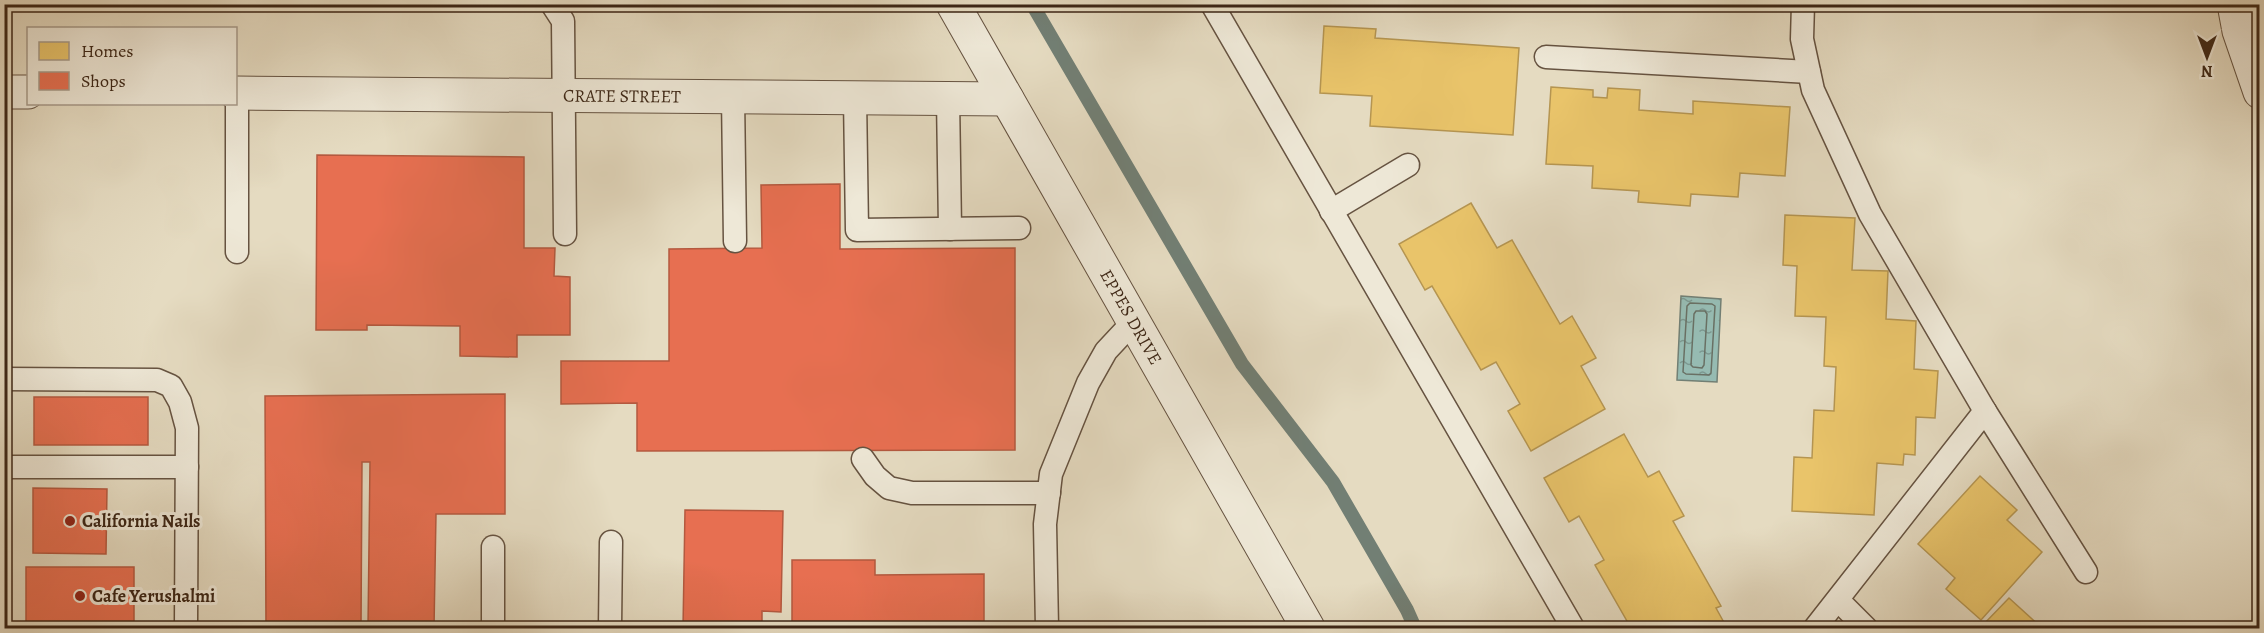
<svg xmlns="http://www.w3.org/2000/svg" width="2264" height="633" font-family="Alegreya,serif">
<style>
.water{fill:url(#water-ripples);stroke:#727f74;stroke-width:1.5}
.homes{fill:#e9c46a;stroke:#b59551;stroke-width:1.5}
.shops{fill:#e76f51;stroke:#b4593f;stroke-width:1.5}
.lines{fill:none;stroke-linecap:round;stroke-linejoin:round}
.shore{stroke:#697064;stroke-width:1.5}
.stream{stroke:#727f74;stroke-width:14}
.service-casing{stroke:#665341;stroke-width:25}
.minor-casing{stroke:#665341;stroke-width:35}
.service{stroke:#eee8d7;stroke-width:22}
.minor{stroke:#eee8d7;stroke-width:33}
.poi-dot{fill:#8f2418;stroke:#eee8d7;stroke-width:2}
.labels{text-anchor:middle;stroke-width:6;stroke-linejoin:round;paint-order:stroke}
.street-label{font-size:18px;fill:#3c2616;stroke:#eee8d7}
.poi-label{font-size:18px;font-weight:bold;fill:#3c2616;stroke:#eee8d7;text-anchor:start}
</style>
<defs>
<pattern id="water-ripples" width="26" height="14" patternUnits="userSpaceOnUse" patternTransform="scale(1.5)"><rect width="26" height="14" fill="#96bbb2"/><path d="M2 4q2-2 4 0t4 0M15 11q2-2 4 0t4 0" fill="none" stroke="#7c9890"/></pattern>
</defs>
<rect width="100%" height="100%" fill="#e5dbc1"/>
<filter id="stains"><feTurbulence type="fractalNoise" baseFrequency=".00333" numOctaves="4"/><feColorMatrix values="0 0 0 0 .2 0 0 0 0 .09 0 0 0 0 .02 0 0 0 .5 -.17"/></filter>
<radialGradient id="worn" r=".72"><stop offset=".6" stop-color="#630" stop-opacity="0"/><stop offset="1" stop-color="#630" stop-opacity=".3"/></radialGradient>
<polygon class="water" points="1681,296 1721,299 1717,382 1677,380"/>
<g class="homes">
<polygon points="1324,26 1376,29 1375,38 1519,48 1513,135 1370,126 1372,96 1320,93"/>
<polygon points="1551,87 1593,90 1593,97 1607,98 1608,88 1640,90 1639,110 1693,114 1693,101 1790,107 1785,176 1740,173 1738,197 1691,194 1690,206 1638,202 1639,191 1592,188 1593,166 1546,164"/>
<polygon points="1471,203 1497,248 1512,240 1560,324 1572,316 1596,358 1581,366 1605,409 1531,451 1508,411 1520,404 1496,362 1481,370 1432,286 1425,290 1399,244"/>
<polygon points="1785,215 1855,218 1852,270 1888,271 1886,319 1916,321 1914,369 1938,371 1935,418 1916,417 1915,455 1904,454 1903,465 1877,463 1874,515 1792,511 1794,457 1812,458 1814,410 1834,411 1836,367 1824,366 1826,317 1795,316 1797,266 1783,265"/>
<polygon points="1624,434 1648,477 1659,471 1684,516 1673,521 1721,606 1716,608 1727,628 1631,628 1595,565 1604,560 1579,516 1569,522 1544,478"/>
<polygon points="1980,476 2017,510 2007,520 2042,552 1981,620 1946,589 1955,578 1918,544"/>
<polygon points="2009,598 2042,628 1980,628"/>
</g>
<g class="shops">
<polygon points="317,155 524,157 524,248 555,248 554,276 570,277 570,335 517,335 517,357 460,356 460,326 367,325 367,330 316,330"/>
<polygon points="840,184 840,249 1015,248 1015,450 637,451 637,403 561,404 561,361 669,361 669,249 762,248 761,185"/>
<polygon points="505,394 505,514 436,514 434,628 368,628 370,462 362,462 361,628 266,628 265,396"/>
<rect x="34" y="397" width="114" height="48"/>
<polygon points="33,488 107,489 106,554 33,553"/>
<polygon points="685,510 783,511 781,612 762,611 762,628 683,628"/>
<polygon points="792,560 875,560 875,575 984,574 984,628 792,628"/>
<polygon points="26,567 134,567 134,626 26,625"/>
</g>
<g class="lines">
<g class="shore">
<polygon points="1690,303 1712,304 1715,306 1711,373 1709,375 1686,374 1683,372 1687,306"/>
<polygon points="1696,311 1705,311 1707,314 1704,365 1702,368 1693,367 1691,365 1694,314"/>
</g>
<polyline class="stream" points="1032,4 1242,364 1333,482 1407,610 1415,628"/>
<defs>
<g id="service">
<polyline points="552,4 563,21 565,234"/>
<polyline points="1212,4 1573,628"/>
<polyline points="1803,4 1802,39 1813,90 1870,214 1985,411 2086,572"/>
<polyline points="1546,57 1809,72"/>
<polyline points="733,96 735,241"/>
<polyline points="855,97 857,230 1019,228"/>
<polyline points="948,98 950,229"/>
<polyline points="1331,211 1408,165"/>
<polyline points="237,252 237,93"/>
<polyline points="4,379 157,380 171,386 180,402 187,428 186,628"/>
<polyline points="863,459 875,476 889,488 912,493 1049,493"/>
<polyline points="4,467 187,467"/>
<polyline points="1838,600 1866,628"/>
<polyline points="493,628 493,547"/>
<polyline points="610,628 611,542"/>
<polyline points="1047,628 1045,524 1051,474 1088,383 1106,351 1134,321"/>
<polyline points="1815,628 1985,411"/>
</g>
<g id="minor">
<path id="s1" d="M953 4 1308 628"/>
<polyline points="2234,4 2239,31 2260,92"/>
<polyline points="4,92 28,92"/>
<path id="s2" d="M236 93 1007 99"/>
</g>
</defs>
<use href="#service" class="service-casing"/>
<use href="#minor" class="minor-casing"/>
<use href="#service" class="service"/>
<use href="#minor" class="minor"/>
</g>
<g class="poi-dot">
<circle cx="70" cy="521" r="6"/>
<circle cx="80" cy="596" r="6"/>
</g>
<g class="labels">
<g class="street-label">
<text dy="6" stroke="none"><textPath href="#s2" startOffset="386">CRATE STREET</textPath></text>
<text dy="6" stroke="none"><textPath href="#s1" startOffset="360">EPPES DRIVE</textPath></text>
</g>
<g class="poi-label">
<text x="82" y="527">California Nails</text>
<text x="92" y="602">Cafe Yerushalmi</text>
</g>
</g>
<rect width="2264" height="633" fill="none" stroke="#e5dbc1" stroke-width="24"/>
<rect x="6" y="6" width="2252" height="621" fill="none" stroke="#3c2616" stroke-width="3"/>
<rect x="12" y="12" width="2240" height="609" fill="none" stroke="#3c2616" stroke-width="1.5"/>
<rect x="27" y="27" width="210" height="78" fill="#eee8d7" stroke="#a79a8a" stroke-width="1.5"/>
<rect x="39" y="42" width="30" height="18" fill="#e9c46a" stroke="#a79a8a" stroke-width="1.5"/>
<text x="81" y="57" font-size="18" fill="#3c2616">Homes</text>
<rect x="39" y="72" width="30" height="18" fill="#e76f51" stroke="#a79a8a" stroke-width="1.5"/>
<text x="81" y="87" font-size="18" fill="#3c2616">Shops</text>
<g transform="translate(2207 57) rotate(180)" stroke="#eee8d7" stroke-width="4.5" paint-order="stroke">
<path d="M0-4.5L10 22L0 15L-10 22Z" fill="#3c2616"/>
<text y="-9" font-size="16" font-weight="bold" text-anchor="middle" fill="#3c2616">N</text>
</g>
<rect width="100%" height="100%" filter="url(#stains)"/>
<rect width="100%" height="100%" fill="url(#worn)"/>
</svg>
